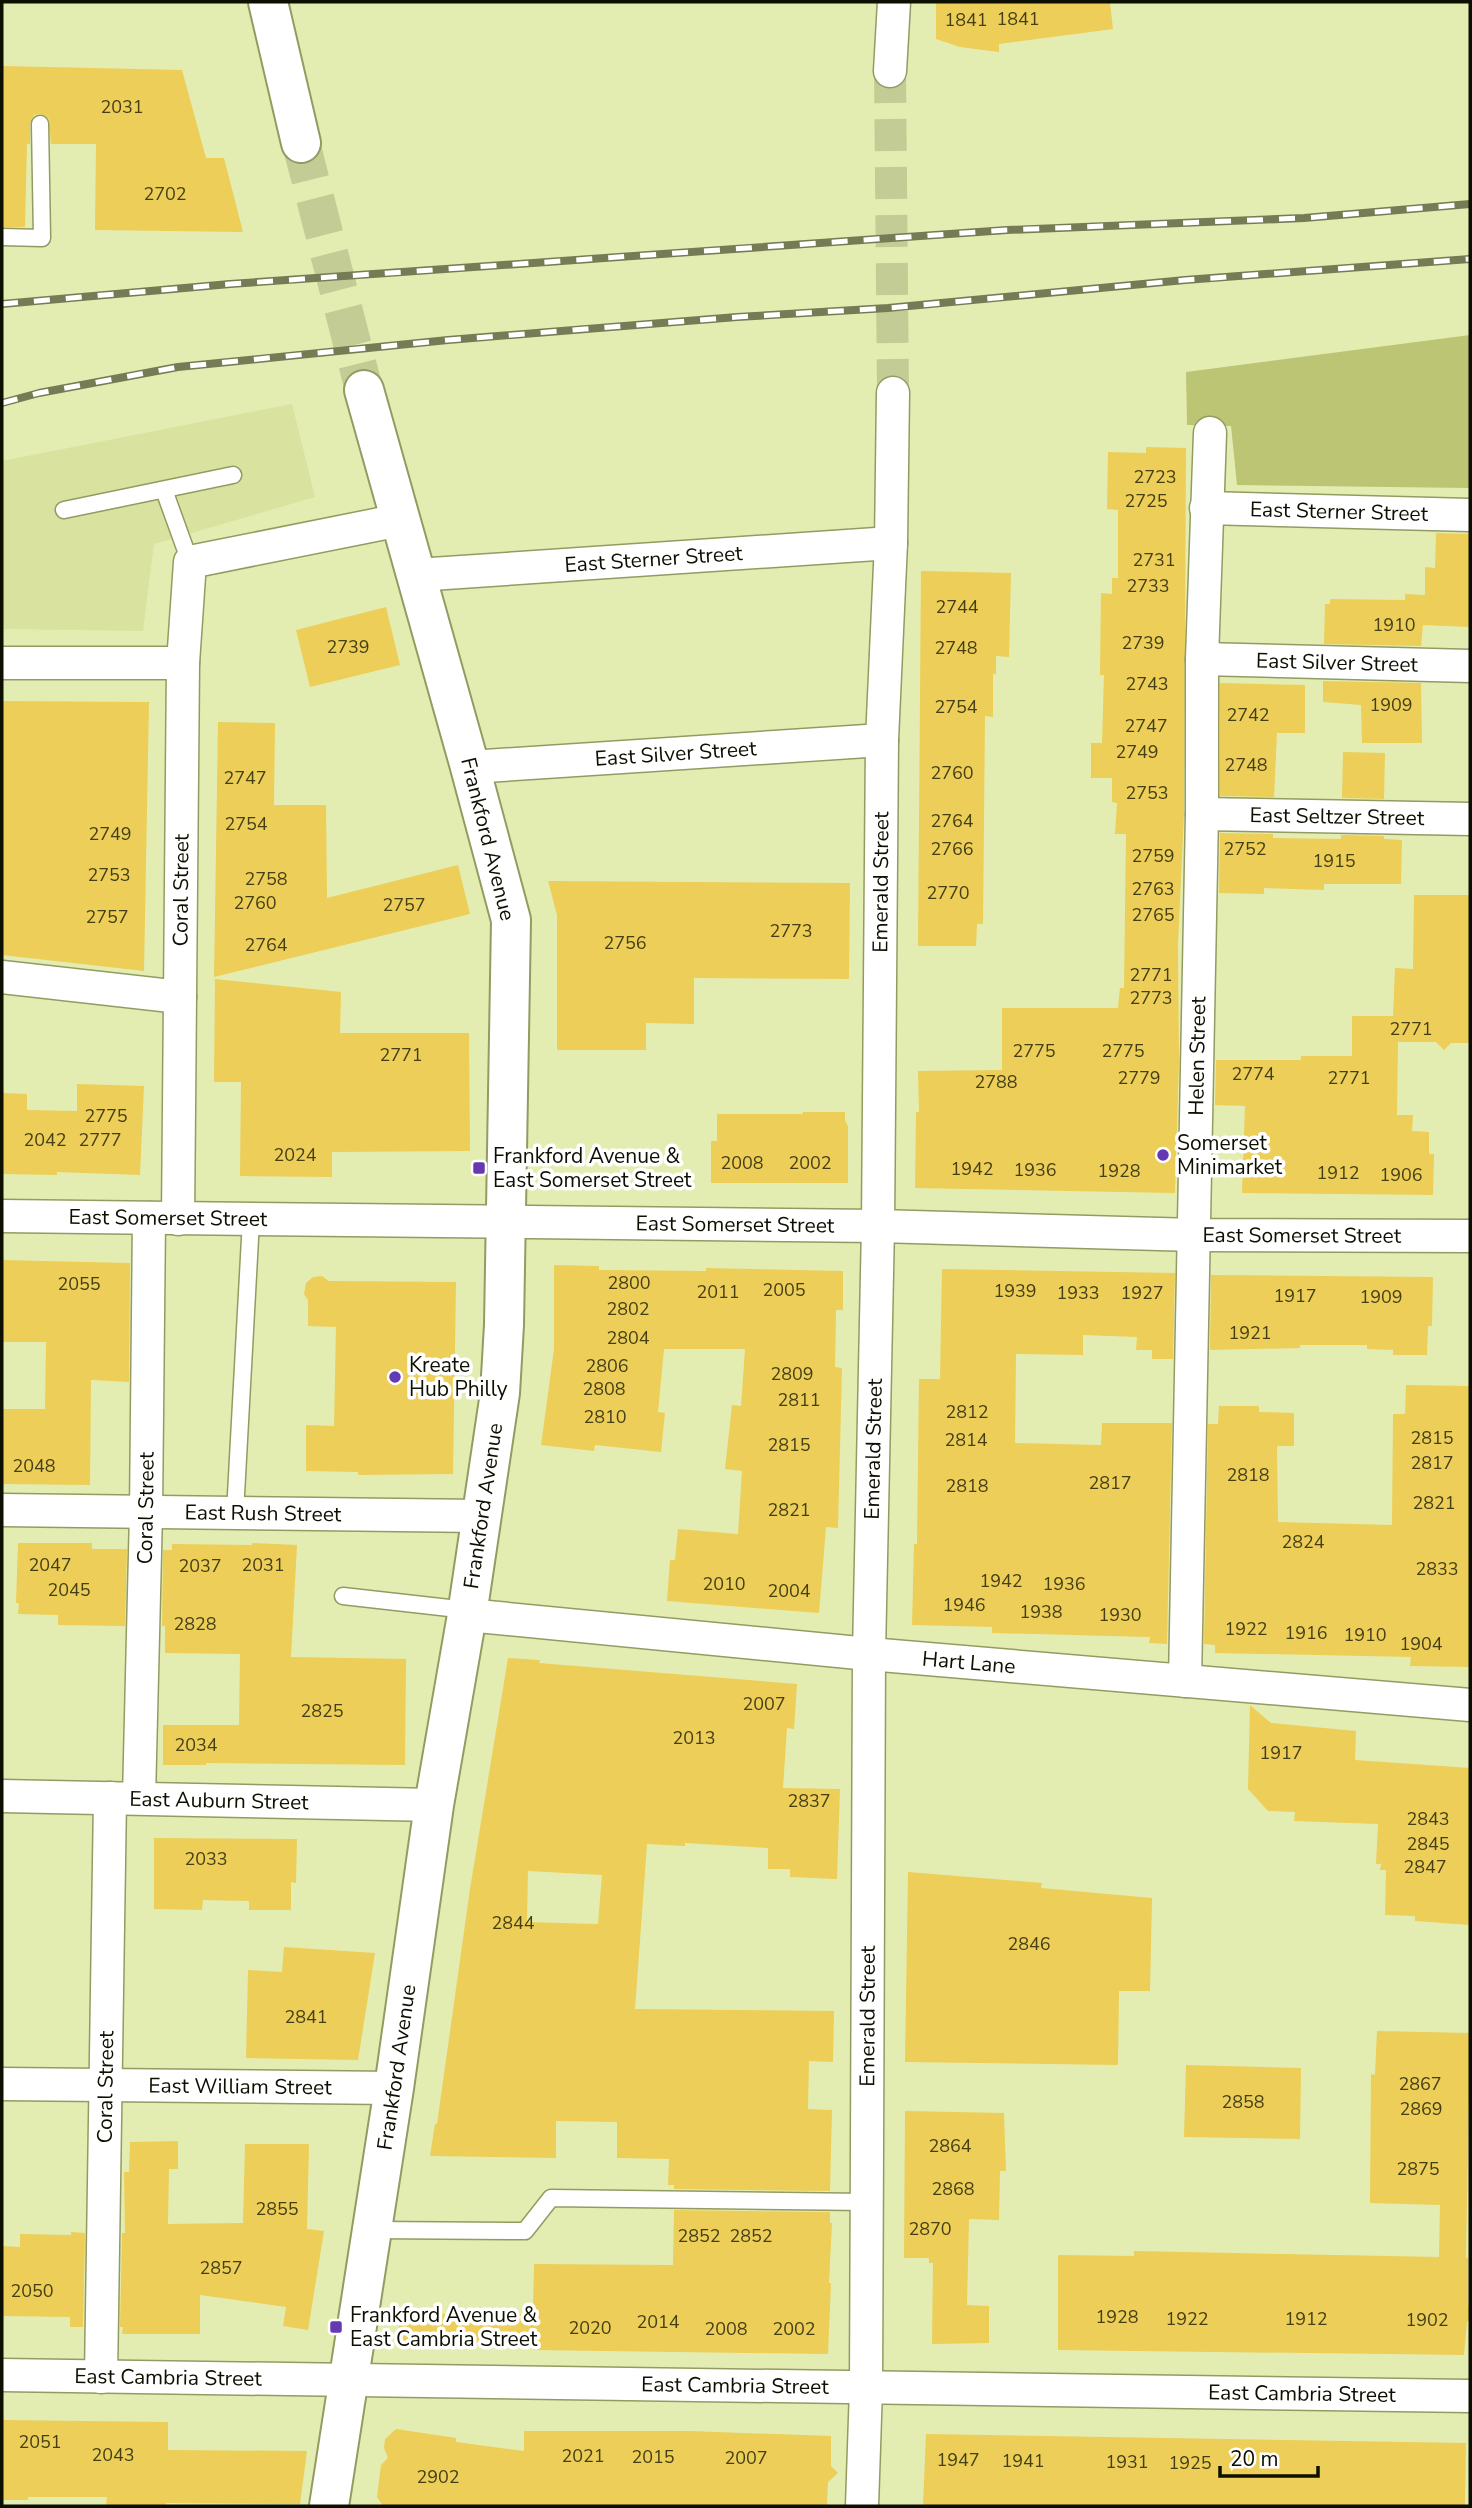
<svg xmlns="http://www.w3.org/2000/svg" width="1472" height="2508" font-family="'Nunito Sans',sans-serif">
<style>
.built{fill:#d9e29e}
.green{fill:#bbc574}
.building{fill:#ecce58;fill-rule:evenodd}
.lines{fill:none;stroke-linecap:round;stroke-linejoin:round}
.minor-tunnel{stroke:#c4cc96;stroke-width:32;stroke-dasharray:32 16;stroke-linecap:butt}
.secondary-tunnel{stroke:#c4cc96;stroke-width:38;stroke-dasharray:38 19;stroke-linecap:butt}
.service-casing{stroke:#939b62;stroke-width:19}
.minor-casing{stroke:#939b62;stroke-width:35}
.secondary-casing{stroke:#939b62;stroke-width:42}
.service{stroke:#fff;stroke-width:16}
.minor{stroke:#fff;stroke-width:32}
.secondary{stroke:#fff;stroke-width:38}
.rail-casing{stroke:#767b56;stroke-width:8}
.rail{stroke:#fff;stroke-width:5;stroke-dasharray:16;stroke-linecap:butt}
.poi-dot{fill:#6439b1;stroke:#fff;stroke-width:2.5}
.labels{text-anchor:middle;stroke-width:7;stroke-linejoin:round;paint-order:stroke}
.number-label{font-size:18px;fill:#453f16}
.street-label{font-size:21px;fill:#0d0f00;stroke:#fff}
.poi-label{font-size:21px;fill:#0d0f00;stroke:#fff;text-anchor:start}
</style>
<rect width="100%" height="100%" fill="#e4edb1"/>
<polygon class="built" points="292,404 315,497 154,544 143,631 2,629 2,461"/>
<polygon class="green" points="1470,335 1470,488 1237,485 1231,426 1187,425 1186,372"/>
<g class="building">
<polygon points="936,2 1110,2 1113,29 999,44 999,52 960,47 936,39"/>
<polygon points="2,66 182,70 206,158 224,158 243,232 95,230 96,144 51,144 49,119 40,114 34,115 30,123 30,144 27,144 25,227 2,227"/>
<polygon points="1146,447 1186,448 1184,814 1178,944 1179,1060 1175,1193 915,1188 916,1112 919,1112 918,1071 1002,1070 1002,1008 1118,1008 1120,988 1124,988 1126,834 1115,834 1117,803 1112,802 1112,778 1091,778 1091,743 1102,743 1104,675 1100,675 1101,593 1112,594 1112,578 1118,578 1118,510 1107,509 1108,452 1146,453"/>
<polygon points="1436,533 1470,534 1470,627 1423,625 1421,646 1324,644 1325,604 1330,604 1330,599 1405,600 1405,594 1425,595 1425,567 1435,568"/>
<polygon points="921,571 1011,573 1009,657 996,656 996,674 993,674 993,717 985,716 983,924 977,924 976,946 918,946"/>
<polygon points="386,607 400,665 310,687 296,630"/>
<polygon points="1323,681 1421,683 1422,743 1362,743 1361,705 1323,702"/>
<polygon points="1220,683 1305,685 1305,733 1277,733 1274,797 1220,796"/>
<polygon points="2,701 149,702 144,971 2,955"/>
<polygon points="218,722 275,723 274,805 326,805 327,898 458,865 470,914 214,977"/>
<polygon points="1343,752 1385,753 1384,799 1342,798"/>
<polygon points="1220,833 1273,834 1273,838 1341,839 1341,835 1384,836 1384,839 1402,840 1401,884 1324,884 1324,890 1264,888 1264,894 1219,893"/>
<polygon points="548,881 850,883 849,979 694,978 694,1024 646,1023 646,1050 557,1050 557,915"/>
<polygon points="1414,895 1470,895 1470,1043 1451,1043 1444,1050 1436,1042 1398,1042 1397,1115 1413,1115 1412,1131 1429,1132 1429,1154 1434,1154 1433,1195 1242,1193 1245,1106 1215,1105 1216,1060 1301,1060 1301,1056 1352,1056 1352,1016 1393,1016 1395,968 1413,969"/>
<polygon points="215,979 341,992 340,1033 469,1033 470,1151 332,1152 332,1177 240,1176 241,1082 214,1082"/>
<polygon points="77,1084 144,1086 140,1175 57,1172 57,1175 2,1174 2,1093 27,1094 27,1110 77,1111"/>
<polygon points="803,1112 845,1112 845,1120 848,1126 848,1183 711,1183 711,1141 717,1141 717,1114 803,1114"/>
<polygon points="2,1260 130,1263 129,1382 91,1380 90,1485 2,1484 2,1409 45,1409 46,1342 2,1342"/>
<polygon points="554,1265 599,1266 599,1270 706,1271 706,1268 843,1271 843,1310 836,1310 835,1367 842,1368 838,1528 826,1527 819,1613 667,1601 670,1560 675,1560 678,1529 738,1534 742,1471 725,1469 732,1405 741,1406 745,1349 664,1349 658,1412 665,1413 661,1452 595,1445 594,1451 541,1445 554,1349"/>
<polygon points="942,1269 1175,1273 1173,1359 1152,1359 1152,1350 1136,1350 1137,1337 1083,1335 1083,1355 1016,1354 1015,1443 1101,1445 1102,1423 1172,1423 1167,1644 1149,1643 1150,1637 992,1633 992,1627 912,1625 914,1544 917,1544 919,1379 940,1379"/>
<polygon points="1211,1275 1433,1277 1432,1326 1428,1326 1427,1355 1393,1355 1393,1350 1367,1349 1367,1345 1300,1345 1300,1348 1210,1350"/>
<polygon points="322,1276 329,1281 456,1282 453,1474 358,1475 358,1472 306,1471 306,1425 334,1426 336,1327 308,1326 308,1300 304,1294 306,1283 313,1277"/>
<polygon points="1406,1385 1470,1386 1470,1667 1410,1666 1411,1657 1215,1653 1215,1645 1204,1644 1208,1424 1218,1424 1219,1406 1259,1406 1259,1412 1294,1413 1294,1446 1277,1446 1278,1522 1392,1525 1393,1414 1405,1414"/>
<polygon points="18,1543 92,1543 92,1549 127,1549 125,1626 58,1625 58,1615 18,1614 19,1603 16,1603"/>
<polygon points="252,1543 297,1545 291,1657 406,1659 405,1765 206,1763 206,1765 163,1765 163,1725 239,1725 240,1654 165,1653 165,1626 162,1626 163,1550 172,1550 172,1544 252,1545"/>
<path d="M508 1658 540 1660 539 1663 797 1684 794 1729 787 1728 783 1788 840 1789 837 1879 790 1877V1869H768V1848L685 1843V1846L647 1844 635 2009 834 2011 833 2062 809 2061 808 2109 832 2110 830 2191 674 2189V2185H668L669 2159 617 2158V2122L556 2121V2158L430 2156 435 2124H437L470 1889ZM528 1871 602 1875 598 1924 527 1922Z"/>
<polygon points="1250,1705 1271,1723 1356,1731 1355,1760 1470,1768 1470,1925 1415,1921 1415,1916 1385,1915 1386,1870 1380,1870 1381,1864 1376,1864 1378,1824 1294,1821 1295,1812 1268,1811 1248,1789"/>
<polygon points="154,1838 297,1839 296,1883 291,1882 291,1910 249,1910 249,1901 203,1900 202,1910 154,1909"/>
<polygon points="908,1872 1042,1883 1041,1888 1152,1898 1150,1991 1119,1991 1118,2065 905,2062"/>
<polygon points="284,1947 375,1953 358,2060 246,2058 248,1970 282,1972"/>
<polygon points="1377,2031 1470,2033 1466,2258 1468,2258 1468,2305 1470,2307 1470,2319 1467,2322 1464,2355 1058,2350 1058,2255 1134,2256 1134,2251 1439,2257 1440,2205 1370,2203 1371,2074 1375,2075"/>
<polygon points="1186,2065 1301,2068 1300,2139 1184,2137"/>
<polygon points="905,2111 1004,2113 1006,2171 1000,2171 999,2220 969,2219 967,2305 989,2306 989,2343 932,2344 933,2263 929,2263 929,2258 904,2258"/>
<polygon points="178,2141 178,2169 169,2169 168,2224 243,2223 245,2144 309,2144 307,2229 324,2231 308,2330 283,2326 286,2307 200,2295 200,2334 122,2334 123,2327 120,2327 122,2233 125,2233 124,2172 129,2172 130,2142"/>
<polygon points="674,2210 830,2212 830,2223 832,2223 829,2283 831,2283 828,2354 533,2350 533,2344 476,2342 467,2350 457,2342 404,2342 399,2330 399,2323 405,2314 533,2314 534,2264 673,2265"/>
<polygon points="71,2232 85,2233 83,2327 70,2327 70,2317 2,2316 2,2246 20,2247 20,2234 71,2235"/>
<polygon points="2,2420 168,2422 168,2450 307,2451 300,2504 166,2503 166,2506 106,2506 107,2497 28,2497 28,2500 2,2500"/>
<polygon points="396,2429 456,2438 456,2442 524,2451 524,2431 689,2431 831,2436 831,2466 838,2473 828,2482 827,2506 383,2506 377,2497 381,2465 388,2458 384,2448 385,2439"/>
<polygon points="926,2434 1466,2443 1465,2506 923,2506"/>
</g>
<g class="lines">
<polyline class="minor-tunnel" points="890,71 893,393"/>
<polyline class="secondary-tunnel" points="301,143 364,390"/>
<defs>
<g id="service">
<polyline points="2,237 42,238 40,124"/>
<polyline points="164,490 190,562"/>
<polyline points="64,510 233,475"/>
<polyline points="235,1513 251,1220"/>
<polyline points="343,1596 467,1610"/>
<polyline points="372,2230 525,2231 551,2198 867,2202"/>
</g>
<g id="minor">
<polyline points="890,71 894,2"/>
<path id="s1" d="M1206 508 1470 515"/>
<path id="s2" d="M416 575 891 543"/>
<path id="s3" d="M1202 659 1470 666"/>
<polyline points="2,663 183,663"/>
<path id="s4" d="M470 767 882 740"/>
<path id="s5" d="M1202 814 1470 819"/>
<polyline points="2,977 180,997"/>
<path id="s6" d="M2 1216 878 1226 1195 1235 1470 1236"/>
<path id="s7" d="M178 1219 183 663 190 562 400 520"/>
<path id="s8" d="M2 1510 480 1516"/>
<path id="s9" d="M467 1615 869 1654 1470 1705"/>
<path id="s10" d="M1185 1681 1202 814V659L1210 433"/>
<path id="s11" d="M2 1796 434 1805"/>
<path id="s12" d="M139 1798 146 1512 149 1218"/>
<path id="s13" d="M2 2084 394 2088"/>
<path id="s14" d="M2 2375 1470 2396"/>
<path id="s15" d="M101 2377 110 1798"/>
<path id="s16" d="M862 2506 866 2388 869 1654 878 1226 882 740 891 543 893 393"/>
</g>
<g id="secondary">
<polyline points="268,2 301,143"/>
<path id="s17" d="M329 2506 394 2088 434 1805 467 1615 500 1393 504 1325 511 920 470 767 364 390"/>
</g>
</defs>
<use href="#service" class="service-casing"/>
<use href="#minor" class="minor-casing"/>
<use href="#secondary" class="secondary-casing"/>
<use href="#service" class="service"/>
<use href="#minor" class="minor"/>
<use href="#secondary" class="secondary"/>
<defs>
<g id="rail">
<polyline points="2,304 230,284 1007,230 1304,218 1470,204"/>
<polyline points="2,403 39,393 178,367 448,340 737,317 888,308 1185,280 1470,259"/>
</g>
</defs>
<use href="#rail" class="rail-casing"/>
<use href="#rail" class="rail"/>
</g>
<g class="poi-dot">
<circle cx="1163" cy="1155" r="7"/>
<rect x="472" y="1161" width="14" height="14" rx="3.5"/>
<circle cx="395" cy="1377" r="7"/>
<rect x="329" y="2320" width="14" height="14" rx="3.5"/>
</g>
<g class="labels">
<g class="number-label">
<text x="1018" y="25">1841</text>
<text x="966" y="26">1841</text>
<text x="122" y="113">2031</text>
<text x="165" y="200">2702</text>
<text x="1155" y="483">2723</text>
<text x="1146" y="507">2725</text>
<text x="1154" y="566">2731</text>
<text x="1148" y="592">2733</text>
<text x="957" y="613">2744</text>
<text x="1394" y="631">1910</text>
<text x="1143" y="649">2739</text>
<text x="348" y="653">2739</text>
<text x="956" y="654">2748</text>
<text x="1147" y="690">2743</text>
<text x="1391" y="711">1909</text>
<text x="956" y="713">2754</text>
<text x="1248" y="721">2742</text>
<text x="1146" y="732">2747</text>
<text x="1137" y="758">2749</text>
<text x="1246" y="771">2748</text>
<text x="952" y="779">2760</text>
<text x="245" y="784">2747</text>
<text x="1147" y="799">2753</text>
<text x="952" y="827">2764</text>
<text x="246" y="830">2754</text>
<text x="110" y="840">2749</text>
<text x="952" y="855">2766</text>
<text x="1245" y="855">2752</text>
<text x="1153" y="862">2759</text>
<text x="1334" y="867">1915</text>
<text x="109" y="881">2753</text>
<text x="266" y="885">2758</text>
<text x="1153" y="895">2763</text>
<text x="948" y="899">2770</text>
<text x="255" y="909">2760</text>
<text x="404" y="911">2757</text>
<text x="1153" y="921">2765</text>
<text x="107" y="923">2757</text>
<text x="791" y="937">2773</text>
<text x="625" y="949">2756</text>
<text x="266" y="951">2764</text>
<text x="1151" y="981">2771</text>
<text x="1151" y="1004">2773</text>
<text x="1411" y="1035">2771</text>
<text x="1034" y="1057">2775</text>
<text x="1123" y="1057">2775</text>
<text x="401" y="1061">2771</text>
<text x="1253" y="1080">2774</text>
<text x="1139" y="1084">2779</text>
<text x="1349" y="1084">2771</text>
<text x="996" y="1088">2788</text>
<text x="106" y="1122">2775</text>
<text x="45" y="1146">2042</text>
<text x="100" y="1146">2777</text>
<text x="295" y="1161">2024</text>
<text x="742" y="1169">2008</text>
<text x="810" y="1169">2002</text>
<text x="972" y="1175">1942</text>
<text x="1035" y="1176">1936</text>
<text x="1119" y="1177">1928</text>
<text x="1338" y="1179">1912</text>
<text x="1401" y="1181">1906</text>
<text x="629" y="1289">2800</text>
<text x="79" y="1290">2055</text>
<text x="784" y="1296">2005</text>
<text x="1015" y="1297">1939</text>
<text x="718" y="1298">2011</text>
<text x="1078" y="1299">1933</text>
<text x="1142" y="1299">1927</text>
<text x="1295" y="1302">1917</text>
<text x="1381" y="1303">1909</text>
<text x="628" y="1315">2802</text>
<text x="1250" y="1339">1921</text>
<text x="628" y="1344">2804</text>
<text x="607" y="1372">2806</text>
<text x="792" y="1380">2809</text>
<text x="604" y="1395">2808</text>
<text x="799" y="1406">2811</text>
<text x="967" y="1418">2812</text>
<text x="605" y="1423">2810</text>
<text x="1432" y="1444">2815</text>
<text x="966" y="1446">2814</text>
<text x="789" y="1451">2815</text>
<text x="1432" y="1469">2817</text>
<text x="34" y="1472">2048</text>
<text x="1248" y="1481">2818</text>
<text x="1110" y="1489">2817</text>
<text x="967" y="1492">2818</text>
<text x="1434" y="1509">2821</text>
<text x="789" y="1516">2821</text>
<text x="1303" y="1548">2824</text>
<text x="50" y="1571">2047</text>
<text x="263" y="1571">2031</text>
<text x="200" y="1572">2037</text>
<text x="1437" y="1575">2833</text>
<text x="1001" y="1587">1942</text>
<text x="724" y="1590">2010</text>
<text x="1064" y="1590">1936</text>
<text x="69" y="1596">2045</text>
<text x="789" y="1597">2004</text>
<text x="964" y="1611">1946</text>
<text x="1041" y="1618">1938</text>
<text x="1120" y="1621">1930</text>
<text x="195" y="1630">2828</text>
<text x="1246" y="1635">1922</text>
<text x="1306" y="1639">1916</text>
<text x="1365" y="1641">1910</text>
<text x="1421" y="1650">1904</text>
<text x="764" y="1710">2007</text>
<text x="322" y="1717">2825</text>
<text x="694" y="1744">2013</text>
<text x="196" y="1751">2034</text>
<text x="1281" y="1759">1917</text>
<text x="809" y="1807">2837</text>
<text x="1428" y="1825">2843</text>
<text x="1428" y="1850">2845</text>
<text x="206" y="1865">2033</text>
<text x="1425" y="1873">2847</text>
<text x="513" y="1929">2844</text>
<text x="1029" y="1950">2846</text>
<text x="306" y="2023">2841</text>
<text x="1420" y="2090">2867</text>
<text x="1243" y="2108">2858</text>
<text x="1421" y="2115">2869</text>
<text x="950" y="2152">2864</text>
<text x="1418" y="2175">2875</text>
<text x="953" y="2195">2868</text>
<text x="277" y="2215">2855</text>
<text x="930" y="2235">2870</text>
<text x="699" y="2242">2852</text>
<text x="751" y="2242">2852</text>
<text x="221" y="2274">2857</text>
<text x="32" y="2297">2050</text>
<text x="1117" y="2323">1928</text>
<text x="1187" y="2325">1922</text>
<text x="1306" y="2325">1912</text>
<text x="1427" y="2326">1902</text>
<text x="658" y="2328">2014</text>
<text x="590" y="2334">2020</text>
<text x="726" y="2335">2008</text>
<text x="794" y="2335">2002</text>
<text x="40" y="2448">2051</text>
<text x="113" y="2461">2043</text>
<text x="583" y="2462">2021</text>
<text x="653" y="2463">2015</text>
<text x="746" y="2464">2007</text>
<text x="958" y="2466">1947</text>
<text x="1023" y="2467">1941</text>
<text x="1127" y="2468">1931</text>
<text x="1190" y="2469">1925</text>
<text x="438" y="2483">2902</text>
</g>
<g class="street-label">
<text dy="7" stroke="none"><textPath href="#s1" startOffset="133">East Sterner Street</textPath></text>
<text dy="7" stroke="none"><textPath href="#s2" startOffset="238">East Sterner Street</textPath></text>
<text dy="7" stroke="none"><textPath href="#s3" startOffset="135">East Silver Street</textPath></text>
<text dy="7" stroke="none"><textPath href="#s4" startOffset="206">East Silver Street</textPath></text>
<text dy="7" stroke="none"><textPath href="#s5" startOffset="135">East Seltzer Street</textPath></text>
<text transform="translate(488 839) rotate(76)" y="7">Frankford Avenue</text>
<text dy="7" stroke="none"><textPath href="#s16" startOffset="1624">Emerald Street</textPath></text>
<text dy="7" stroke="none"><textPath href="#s7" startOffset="329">Coral Street</textPath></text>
<text dy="7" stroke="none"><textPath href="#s10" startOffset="625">Helen Street</textPath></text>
<text dy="7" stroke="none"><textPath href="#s6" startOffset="166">East Somerset Street</textPath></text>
<text dy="7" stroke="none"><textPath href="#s6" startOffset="733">East Somerset Street</textPath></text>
<text dy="7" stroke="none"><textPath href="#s6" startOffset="1300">East Somerset Street</textPath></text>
<text dy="7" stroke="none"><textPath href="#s16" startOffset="1057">Emerald Street</textPath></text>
<text dy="7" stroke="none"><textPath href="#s17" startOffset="1012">Frankford Avenue</textPath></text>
<text dy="7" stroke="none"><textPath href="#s12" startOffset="290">Coral Street</textPath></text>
<text dy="7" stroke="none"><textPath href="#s8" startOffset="261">East Rush Street</textPath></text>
<text dy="7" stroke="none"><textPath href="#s9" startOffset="504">Hart Lane</textPath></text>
<text dy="7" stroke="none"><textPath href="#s11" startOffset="217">East Auburn Street</textPath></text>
<text dy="7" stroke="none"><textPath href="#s16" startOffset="490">Emerald Street</textPath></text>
<text dy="7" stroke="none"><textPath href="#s17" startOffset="444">Frankford Avenue</textPath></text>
<text dy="7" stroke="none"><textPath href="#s15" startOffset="290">Coral Street</textPath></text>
<text dy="7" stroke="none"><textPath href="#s13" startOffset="238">East William Street</textPath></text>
<text dy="7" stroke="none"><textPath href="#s14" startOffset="166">East Cambria Street</textPath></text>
<text dy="7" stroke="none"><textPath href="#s14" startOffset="733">East Cambria Street</textPath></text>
<text dy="7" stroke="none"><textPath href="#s14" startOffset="1300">East Cambria Street</textPath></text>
</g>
<g class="poi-label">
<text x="1177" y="1150">Somerset<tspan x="1177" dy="24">Minimarket</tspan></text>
<text x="493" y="1163">Frankford Avenue &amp;<tspan x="493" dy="24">East Somerset Street</tspan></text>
<text x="409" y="1372">Kreate<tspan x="409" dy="24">Hub Philly</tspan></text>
<text x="350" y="2322">Frankford Avenue &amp;<tspan x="350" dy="24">East Cambria Street</tspan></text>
</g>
</g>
<rect width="1472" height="2508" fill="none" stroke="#0d0f00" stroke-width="7"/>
<path d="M1220 2466v10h98v-10" fill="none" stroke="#0d0f00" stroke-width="3.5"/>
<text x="1230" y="2466" font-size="21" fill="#0d0f00" stroke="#ffffff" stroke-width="5" paint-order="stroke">20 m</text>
</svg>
